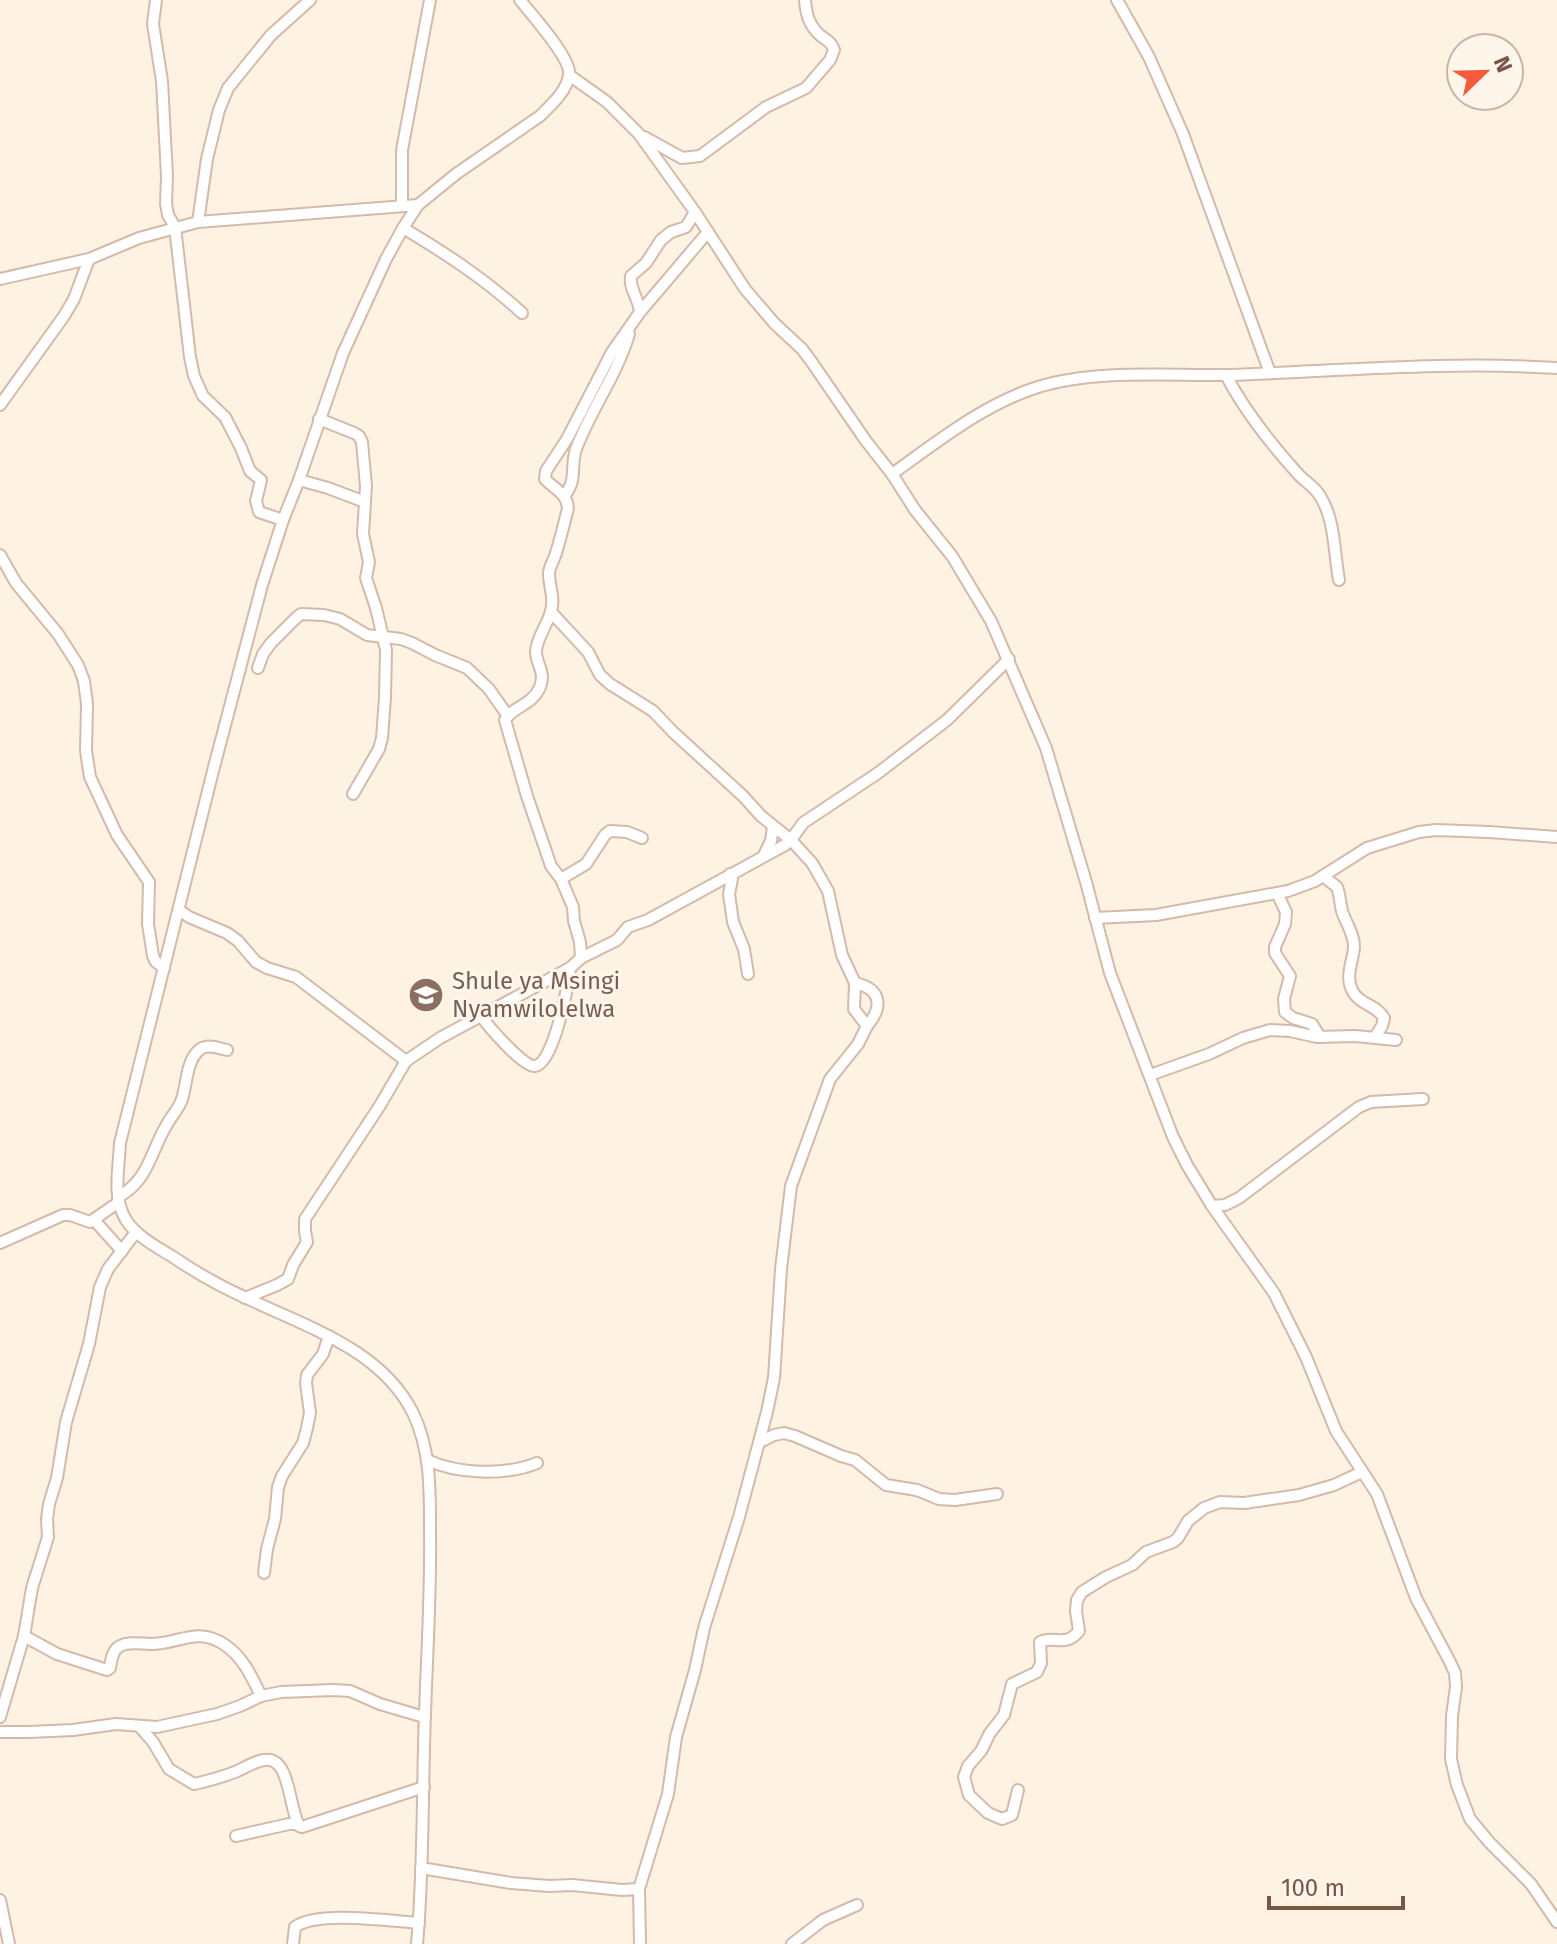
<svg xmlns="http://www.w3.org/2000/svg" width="1557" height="1944" font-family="'Fira Sans',sans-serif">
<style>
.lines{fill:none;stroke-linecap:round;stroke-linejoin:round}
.minor-casing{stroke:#d3baaa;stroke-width:14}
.minor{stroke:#fff;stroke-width:10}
.labels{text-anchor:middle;stroke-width:6;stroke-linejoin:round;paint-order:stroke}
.education-label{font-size:24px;fill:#785e54;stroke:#fff6eb;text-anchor:start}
</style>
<rect width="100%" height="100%" fill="#fef2e3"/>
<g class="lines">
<defs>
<g id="minor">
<polyline points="156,0 153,24 162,81 167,176 166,204 168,215 175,227 190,357 194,376 203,396 225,417 241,448 250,471 261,480 256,501 259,512 283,520"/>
<polyline points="1117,0 1149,57 1183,134 1270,373"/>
<polyline points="569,75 607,102 639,134 695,212 745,289 775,324 802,349 811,361 866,441 892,474 915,510 952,556 991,621 1046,748 1086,882 1110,973 1173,1137 1187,1165 1212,1206 1274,1293 1306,1357 1336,1431 1377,1494 1416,1598 1450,1662 1455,1673 1456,1687 1452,1716 1451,1759 1457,1785 1470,1819 1490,1843 1531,1884 1557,1922"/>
<path d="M644 137 682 158 700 156 766 107 806 88 830 60 834 50C831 42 828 41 821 36 809 26 806 14 805 0"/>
<polyline points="402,206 402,150 430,0"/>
<polyline points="198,222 207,159 219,110 228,88 271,35 310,0"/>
<path d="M403 228C445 253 485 279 522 313"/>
<polyline points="0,279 89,259 139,238 198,222 418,205"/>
<polyline points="640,312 708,232"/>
<path d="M1226 375C1245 412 1271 444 1298 474 1305 482 1315 487 1320 496 1335 519 1334 553 1339 580"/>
<polyline points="0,405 64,316 74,299 89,259"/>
<polyline points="319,419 354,433 359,436 362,442 366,486 363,534 369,562 366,578 376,608 386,650 385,698 382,738 379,749 353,794"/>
<path d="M892 474C937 442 984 404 1038 387 1096 369 1169 376 1230 375 1339 371 1448 361 1557 368"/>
<polyline points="299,480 328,488 365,502"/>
<path d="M564 496C578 480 570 466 576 449 591 409 617 375 629 334"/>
<polyline points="0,555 16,583 58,634 78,665 84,681 87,704 86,751 90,777 117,835 149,882 148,924 153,956 156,962 164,968"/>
<polyline points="551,612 588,652 600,675 610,684 653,711 673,732 743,796 761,816 791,840 812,863 828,891 842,955 855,983 854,1009 867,1026 858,1044 830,1079 791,1186 781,1269 774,1378 767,1412 739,1517 704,1628 695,1670 676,1737 668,1794 639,1889 640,1944"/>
<polyline points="258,668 263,654 271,643 296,618 301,614 324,615 340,619 367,635 401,639 412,643 435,655 467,668 489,689 508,716"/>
<polyline points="764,855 771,841 773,827"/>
<polyline points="730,874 732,879 729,894 733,922 744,949 748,974"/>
<path d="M1323 876 1337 887C1340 895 1340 903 1342 911 1346 924 1354 933 1354 947 1353 962 1345 975 1352 990 1359 1005 1376 1004 1384 1018L1382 1026 1375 1037"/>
<polyline points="561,879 586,864 605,835 610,831 627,832 642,838"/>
<polyline points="1277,893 1286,912 1285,924 1275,947 1275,953 1290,976 1284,999 1285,1012 1293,1018 1312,1024 1320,1037"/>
<polyline points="179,910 189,917 227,933 238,941 256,962 267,968 296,977 406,1061"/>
<polyline points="1095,918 1156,915 1288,891 1315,881 1367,848 1419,832 1436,830 1489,832 1557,837"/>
<path d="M581 958 580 942 574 921 573 907 561 879 551 866 527 796 505 720C514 705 531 707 540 687 546 671 536 665 536 651 537 637 548 624 551 611 555 598 549 586 549 574 549 567 553 562 555 556 560 541 564 524 568 508 567 493 554 489 545 479L546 471 567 439 612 352 640 312C639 299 629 289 631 276L646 263 661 240 671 232 686 227 695 212"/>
<path d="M855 983C882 989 883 1007 867 1026"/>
<path d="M481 1016C488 1026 524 1068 535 1066 554 1064 568 985 570 968"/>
<polyline points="1150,1075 1209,1054 1243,1038 1270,1030 1290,1031 1317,1037 1355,1036 1396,1040"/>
<path d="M118 1197C149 1180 150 1153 166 1126 171 1116 179 1109 182 1099 187 1084 186 1063 198 1051 206 1043 217 1048 227 1050"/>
<polyline points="1212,1206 1225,1205 1239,1198 1359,1107 1371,1102 1423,1099"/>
<polyline points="95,1221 122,1251"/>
<polyline points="0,1243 63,1215 70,1215 90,1222 119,1202"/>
<polyline points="245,1298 277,1285 288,1279 293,1265 307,1242 305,1231 305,1219 379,1107 406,1061 440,1038 570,968 581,958 617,940 628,927 648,920 785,845 791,840 803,823 878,773 947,720 1009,659"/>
<polyline points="760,1442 774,1435 784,1433 795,1436 841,1456 855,1460 886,1485 917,1490 939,1499 955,1500 997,1494"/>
<path d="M427 1460C457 1474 505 1476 537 1463"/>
<polyline points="264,1573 267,1549 275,1519 278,1487 282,1476 303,1443 307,1428 310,1413 306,1383 307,1375 323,1354 329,1336"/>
<path d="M24 1636 57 1654 107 1670 110 1668C111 1661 112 1650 120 1646 129 1641 141 1644 151 1644 179 1644 197 1626 225 1645 243 1657 252 1677 261 1696"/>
<polyline points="0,1717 24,1636 32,1588 48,1537 47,1519 49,1504 57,1478 66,1422 89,1344 100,1287 108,1269 136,1232"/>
<path d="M140 1727 153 1742 169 1769 194 1784C208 1781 222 1777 235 1772 245 1768 259 1758 270 1760 276 1761 281 1767 283 1772 291 1789 291 1809 299 1826L302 1827 424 1787"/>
<polyline points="0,1732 29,1732 73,1730 116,1724 157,1727 217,1714 240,1706 261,1696 281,1692 333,1690 350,1691 380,1704 424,1717"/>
<path d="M1018 1790 1012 1815 1002 1819 988 1813 969 1795 964 1777 968 1766 981 1751 990 1733 1004 1715 1012 1684 1037 1672 1041 1663 1040 1642C1055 1635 1065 1648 1079 1631L1076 1611 1077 1600 1082 1592 1106 1577 1132 1565 1146 1552 1173 1542 1178 1538 1188 1521 1204 1508 1220 1502 1244 1503 1299 1495 1334 1485 1362 1472"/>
<polyline points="236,1836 289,1824 298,1824"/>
<polyline points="421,1868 511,1883 549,1886 572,1885 622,1890 639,1889"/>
<polyline points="0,1900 9,1944"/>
<path d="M293 1944 295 1927C317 1910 390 1921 419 1923"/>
<path d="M417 1944C424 1867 422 1791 425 1714 427 1653 431 1593 430 1532 430 1492 431 1450 413 1413 382 1351 312 1329 253 1301 225 1289 198 1274 173 1257 157 1247 137 1237 126 1220 112 1197 119 1168 120 1143L214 767 262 585 283 520 299 480 343 353 386 259 403 228 418 205 456 174 540 116C551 105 568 90 569 74 571 58 531 14 520 0"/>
<polyline points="792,1944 823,1920 857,1905"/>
</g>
</defs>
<use href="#minor" class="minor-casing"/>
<use href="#minor" class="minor"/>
</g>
<defs>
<symbol id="school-disc" viewBox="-11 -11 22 22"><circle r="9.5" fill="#8d6e63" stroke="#fff6eb"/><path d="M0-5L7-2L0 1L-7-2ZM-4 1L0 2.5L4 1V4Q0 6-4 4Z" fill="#fff"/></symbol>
</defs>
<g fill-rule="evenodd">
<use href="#school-disc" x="406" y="975" width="40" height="40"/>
</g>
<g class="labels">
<g class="education-label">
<text x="452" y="989">Shule ya Msingi<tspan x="452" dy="28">Nyamwilolelwa</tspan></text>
</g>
</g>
<g transform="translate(1485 72) rotate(67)"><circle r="38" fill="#fff6eb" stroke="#c9b6a9" stroke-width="2"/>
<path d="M0-6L14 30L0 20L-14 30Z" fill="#f45a3c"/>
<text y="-12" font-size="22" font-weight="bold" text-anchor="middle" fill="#795546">N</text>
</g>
<path d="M1269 1896v12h134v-12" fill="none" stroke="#795546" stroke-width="4"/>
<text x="1281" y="1896" font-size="24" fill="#795546" stroke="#fff6eb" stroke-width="6" paint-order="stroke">100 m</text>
</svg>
